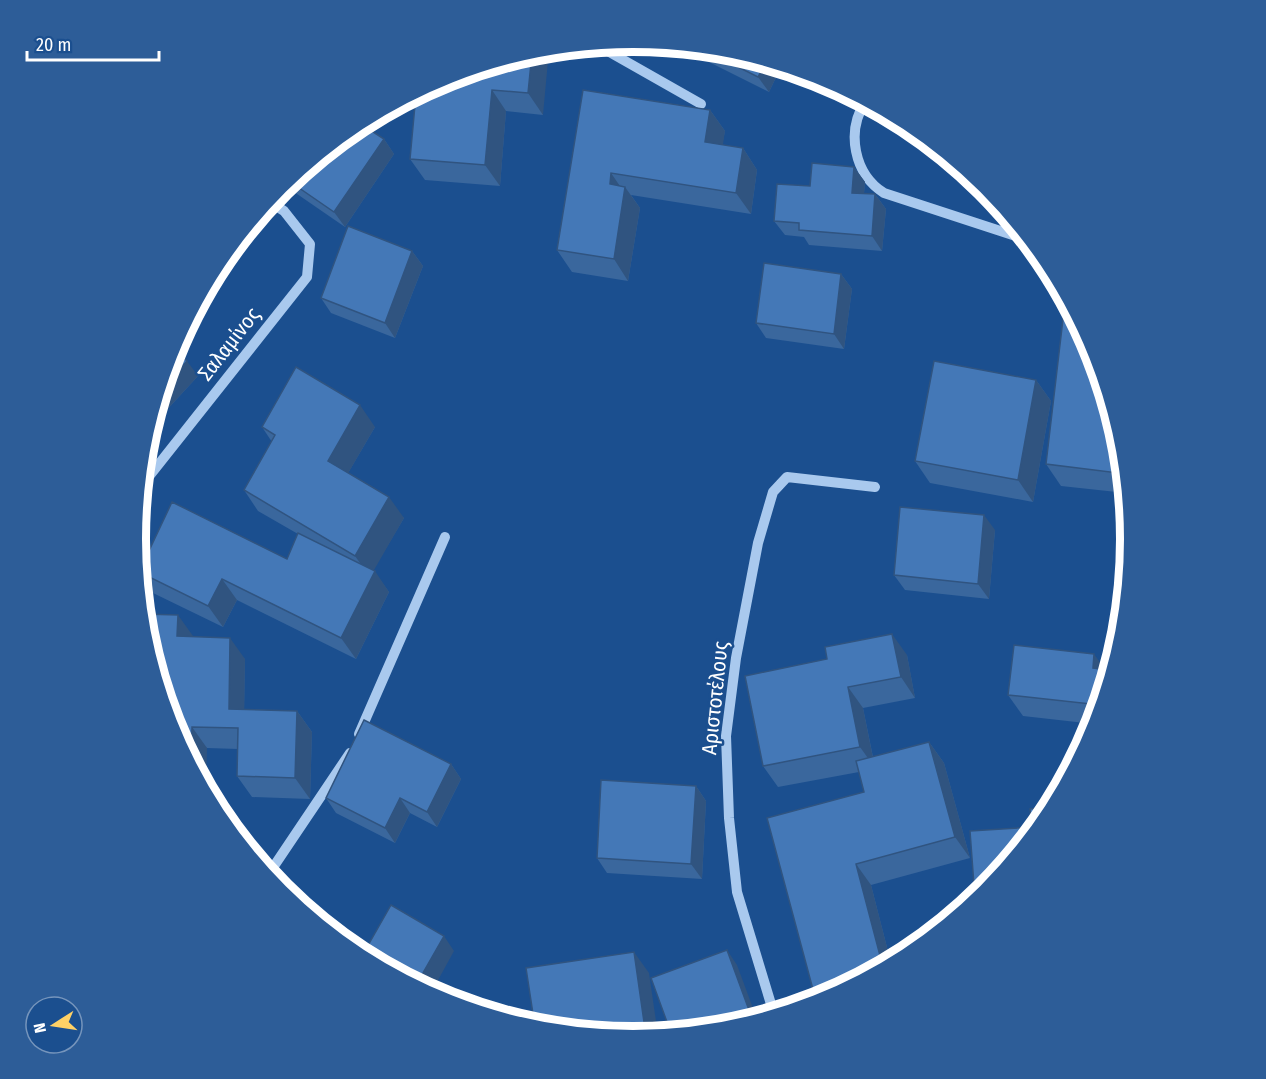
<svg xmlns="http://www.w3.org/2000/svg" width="1266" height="1079" font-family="'Fira Sans Condensed',sans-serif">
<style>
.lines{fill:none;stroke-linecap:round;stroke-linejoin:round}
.minor{stroke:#a9c9ee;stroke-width:10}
.wall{fill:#3a679d}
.shaded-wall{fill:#305480}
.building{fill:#4478b7;stroke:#305480;stroke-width:1.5}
.labels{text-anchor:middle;stroke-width:5;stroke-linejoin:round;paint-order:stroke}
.street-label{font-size:21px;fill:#fff;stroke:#1b4f8f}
.rim{fill:none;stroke:#fff;stroke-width:8}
</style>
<rect width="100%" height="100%" fill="#1b4f8f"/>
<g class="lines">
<g class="minor">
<polyline points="597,45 701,104"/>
<path d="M865 102C846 132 854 174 884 193L1028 240"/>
<polyline points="140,491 147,479 307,277 310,244 284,211 270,202"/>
<polyline points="359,734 445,537"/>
<polyline points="268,875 350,753"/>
<polyline points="774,1014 737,892 729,818 726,736 736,658 758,543 773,492 787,477 875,487"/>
</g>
</g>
<g class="wall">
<polygon points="686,47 730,52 781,67 769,92 689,52"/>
<polygon points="536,51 543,115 506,111 500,186 425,180 410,159 452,78 451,77"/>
<polygon points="583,90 710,110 725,131 722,145 743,148 757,170 751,214 631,195 640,208 628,281 572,272 557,250"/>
<polygon points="357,126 384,139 394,154 345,227 284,185"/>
<polygon points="854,167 865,182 864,193 875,194 886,209 882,251 809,245 804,237 785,235 774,221 810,186"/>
<polygon points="412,251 423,266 395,338 331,313 321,298"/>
<polygon points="841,274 852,289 844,349 766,338 756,323"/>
<polygon points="174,349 198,376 163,414 156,408"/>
<polygon points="1036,380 1051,401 1033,502 930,483 915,461"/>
<polygon points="262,427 375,427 348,473 404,518 373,570 389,592 356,659 237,600 223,627 153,593 139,572 287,559 298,534 258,511 244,490 272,442"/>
<polygon points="1121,443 1126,493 1061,486 1046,464"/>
<polygon points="995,530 989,599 905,590 894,575"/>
<polygon points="193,637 245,659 244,709 297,711 312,732 310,799 252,797 237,776 238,749 207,748 173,730"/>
<polygon points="907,655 915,698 863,708 873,757 929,742 944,763 970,858 871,885 891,963 823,999 817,1001 815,997 864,792 859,772 778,787 763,766 745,676"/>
<polygon points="1105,670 1111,670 1094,724 1023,716 1008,695"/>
<polygon points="451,764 461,779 437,827 410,813 395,843 336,813 326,798"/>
<polygon points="696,786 706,801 702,879 607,873 597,858"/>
</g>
<g class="shaded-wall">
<polygon points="549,50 543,115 528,93 532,53"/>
<polygon points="766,62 781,67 769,92 758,77"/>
<polygon points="492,90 506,111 500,186 485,165"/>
<polygon points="710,110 725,131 720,164 705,142"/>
<polygon points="384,139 394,154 345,227 334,212"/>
<polygon points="743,148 757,170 751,214 736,193"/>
<polygon points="854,167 865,182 863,208 852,193"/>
<polygon points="611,173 624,192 625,187 640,208 628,281 614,259 610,184"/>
<polygon points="875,194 886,209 882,251 872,236"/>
<polygon points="412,251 423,266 395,338 385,323"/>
<polygon points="841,274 852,289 844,349 834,334"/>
<polygon points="187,361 198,376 163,414 156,405 161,390"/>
<polygon points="1036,380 1051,401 1033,502 1018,480"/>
<polygon points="360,405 375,427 343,482 328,461"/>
<polygon points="156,408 160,414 150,427"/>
<polygon points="1121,447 1125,482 1118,473"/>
<polygon points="389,497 404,518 370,577 355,556"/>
<polygon points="984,515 995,530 989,599 978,584"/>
<polygon points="375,571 389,592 356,659 341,638"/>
<polygon points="222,579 237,600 223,627 208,606"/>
<polygon points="178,615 193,636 177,636"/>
<polygon points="892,634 907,655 915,698 901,677"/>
<polygon points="230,638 245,659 244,730 229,709"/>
<polygon points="1094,654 1109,675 1093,668"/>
<polygon points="848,687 863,708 875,768 860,747"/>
<polygon points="297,711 312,732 310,799 295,778"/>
<polygon points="192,727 207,748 206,791 191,763"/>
<polygon points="929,742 944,763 970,858 955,837"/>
<polygon points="451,764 461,779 437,827 427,812"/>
<polygon points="696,786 706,801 702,879 691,864"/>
<polygon points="400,798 410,813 395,843 385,828"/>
<polygon points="856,864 871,885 891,963 883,967"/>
<polygon points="444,936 454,951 431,993 416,985"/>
<polygon points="727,950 737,965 757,1019 753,1021"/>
<polygon points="634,952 649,973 658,1035 646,1036"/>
</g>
<g class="building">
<polygon points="702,49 730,52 766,62 758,77"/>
<polygon points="532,53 528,93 492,90 485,165 410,159 416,94 443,80 449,78 462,79 463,74"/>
<polygon points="583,90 710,110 705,142 743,148 736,193 611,173 610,184 625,187 614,259 557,250"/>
<polygon points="361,124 384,139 334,212 289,181 357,126"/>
<polygon points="812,163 854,167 852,193 875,194 872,236 799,230 799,223 774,221 777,184 810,186"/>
<polygon points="348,226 412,251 385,323 321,298"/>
<polygon points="764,263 841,274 834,334 756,323"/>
<polygon points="1065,302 1067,302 1093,349 1121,443 1121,447 1118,473 1046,464"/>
<polygon points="174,349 187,361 161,390"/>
<polygon points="934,361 1036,380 1018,480 915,461"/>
<polygon points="296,367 360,405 328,461 389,497 355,556 244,490 275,435 262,427"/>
<polygon points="172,502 287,559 298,533 375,571 341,638 222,579 208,606 139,572"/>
<polygon points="900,507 984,515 978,584 894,575"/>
<polygon points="143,614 178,615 177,636 230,638 229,709 297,711 295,778 237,776 238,728 192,727 191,763 173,730 145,636"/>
<polygon points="892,634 901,677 848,687 860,747 763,766 745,676 827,659 825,647"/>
<polygon points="1014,645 1094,654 1093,668 1111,670 1100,705 1008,695"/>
<polygon points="364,720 451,764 427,812 400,798 385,828 326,798"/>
<polygon points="929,742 955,837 856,864 883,967 838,991 815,997 767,818 864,792 856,761"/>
<polygon points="601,780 696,786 691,864 597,858"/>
<polygon points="1051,807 1046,816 985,892 975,899 970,831 1032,827 1030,809"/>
<polygon points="391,905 444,936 416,985 362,956"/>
<polygon points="727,950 753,1021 730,1028 671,1033 651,978"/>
<polygon points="634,952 646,1036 633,1037 535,1027 526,968"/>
</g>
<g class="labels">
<g class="street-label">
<text transform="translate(229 344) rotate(-52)" y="7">Σαλαμίνος</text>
<text transform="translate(715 698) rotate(-84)" y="7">Αριστοτέλους</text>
</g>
</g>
<path d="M0 0H1266V1079H0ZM146 539a487 487 0 1 1 974 0a487 487 0 1 1-974 0Z" fill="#2d5d98" fill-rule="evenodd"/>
<path class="rim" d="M146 539a487 487 0 1 1 974 0a487 487 0 1 1-974 0Z"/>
<g transform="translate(54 1025) rotate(258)"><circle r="28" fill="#1b4f8f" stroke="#7695bc" stroke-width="1.5"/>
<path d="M0-4.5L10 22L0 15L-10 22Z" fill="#ffd166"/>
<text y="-9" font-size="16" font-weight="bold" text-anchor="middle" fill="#ffffff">N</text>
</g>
<path d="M27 51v9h132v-9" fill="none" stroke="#ffffff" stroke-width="3"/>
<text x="36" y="51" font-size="18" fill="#ffffff" stroke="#1b4f8f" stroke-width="4.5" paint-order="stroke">20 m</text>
</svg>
